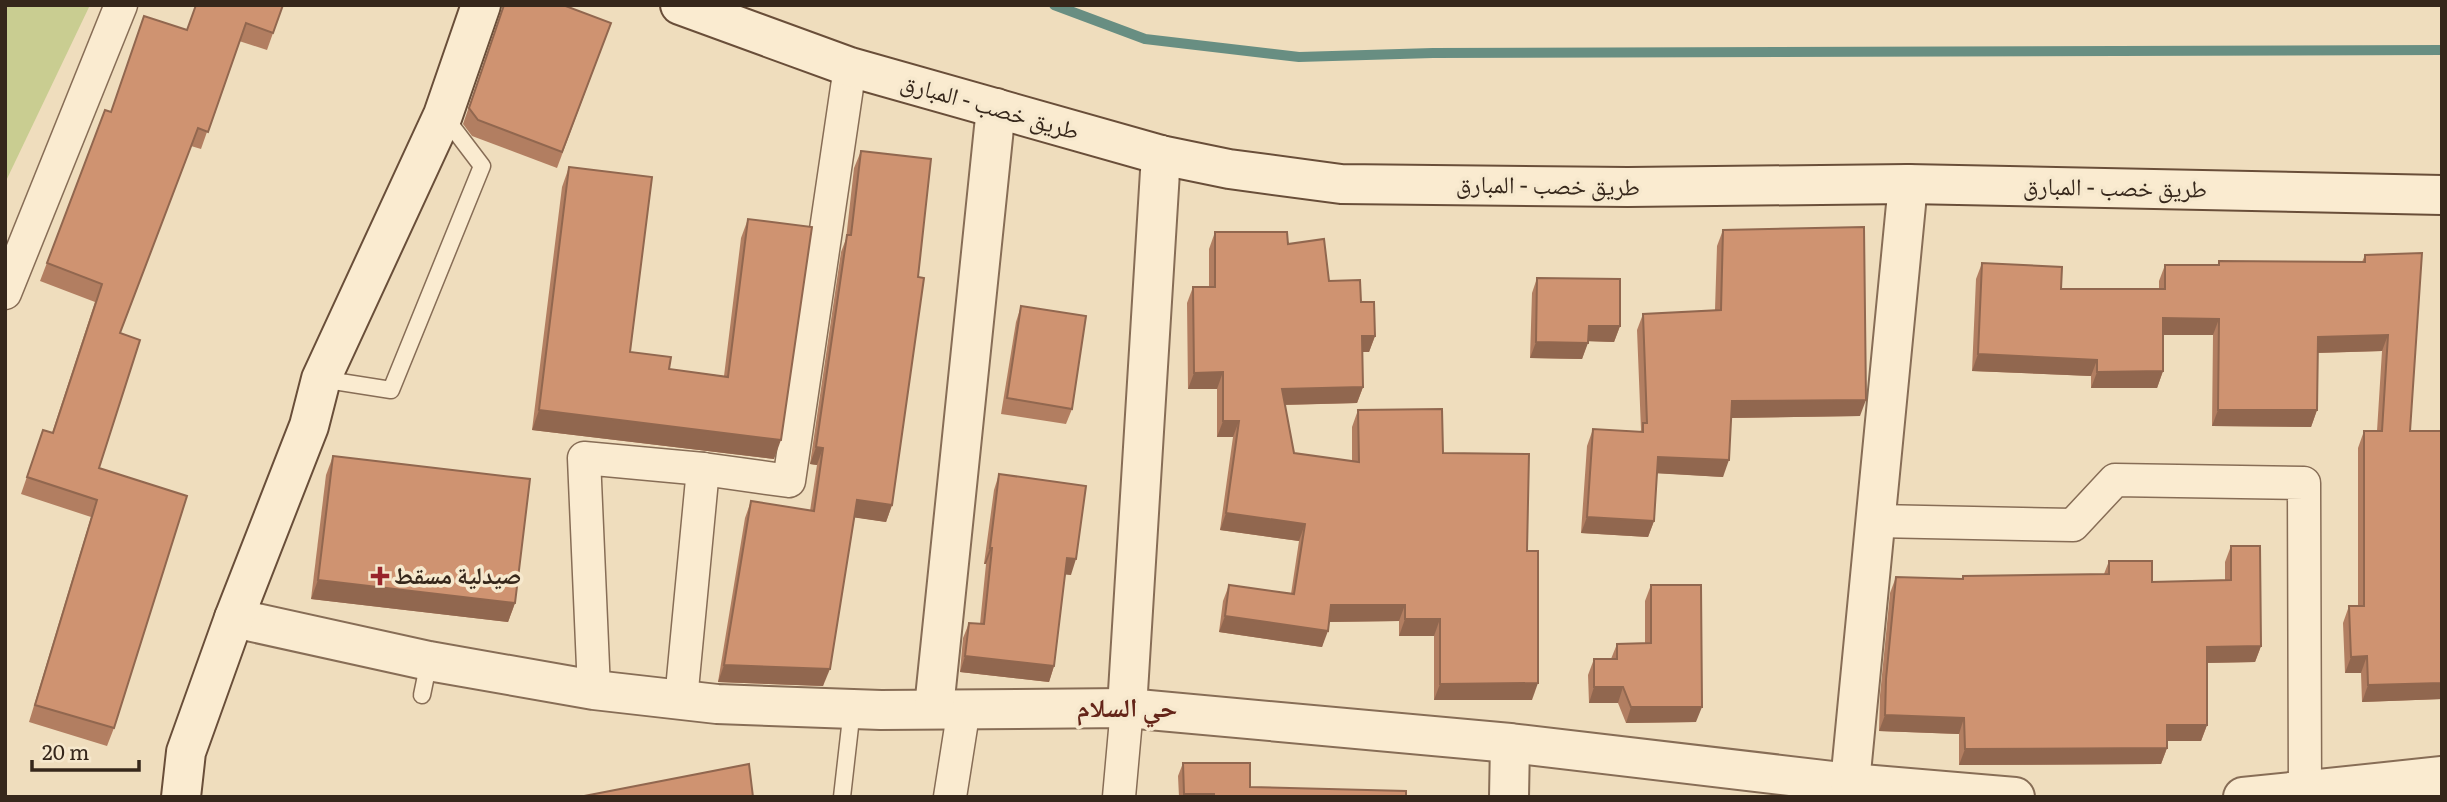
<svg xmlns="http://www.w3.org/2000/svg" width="2447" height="802" font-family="Literata,'Noto Naskh Arabic',serif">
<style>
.green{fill:#c9cd91}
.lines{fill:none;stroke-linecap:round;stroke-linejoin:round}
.stream{stroke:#688e82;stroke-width:10}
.service-casing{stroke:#876d56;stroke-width:19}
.minor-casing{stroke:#876d56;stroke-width:35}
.tertiary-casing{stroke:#876d56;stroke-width:42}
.secondary-casing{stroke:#694e39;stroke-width:42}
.service{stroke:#faebd0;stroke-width:16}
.minor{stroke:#faebd0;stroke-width:32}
.tertiary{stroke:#faebd0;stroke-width:38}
.secondary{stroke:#faebd0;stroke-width:38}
.wall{fill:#b27e61}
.shaded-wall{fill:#91674f}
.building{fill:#cf9371;stroke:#91674f;stroke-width:2}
.poi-dot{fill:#98242b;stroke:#f6e8cd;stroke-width:2.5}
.labels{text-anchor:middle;stroke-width:7;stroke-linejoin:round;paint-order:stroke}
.street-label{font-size:24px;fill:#36271b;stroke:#f6e8cd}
.poi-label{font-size:24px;font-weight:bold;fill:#36271b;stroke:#f6e8cd;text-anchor:start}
.neighbourhood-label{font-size:26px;font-weight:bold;fill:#642519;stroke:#f6e8cd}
</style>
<rect width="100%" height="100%" fill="#efddbd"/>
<polygon class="green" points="5,5 90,5 5,183"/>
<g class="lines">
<polyline class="stream" points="1054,5 1145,39 1299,57 1433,53 2442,50"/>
<defs>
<g id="service">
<polyline points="321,379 391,390 482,166 444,116"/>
<polyline points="422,695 429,661"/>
<polyline points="842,797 852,709"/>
</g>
<g id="minor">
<polyline points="5,293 121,5"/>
<polyline points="1876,521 2073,525 2115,480 2304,483 2305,792"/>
<polyline points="594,690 584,458 703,469 789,481 850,67"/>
<polyline points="681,700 703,469"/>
<polyline points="950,797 964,708"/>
<polyline points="1119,797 1127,708"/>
</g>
<g id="tertiary">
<polyline points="234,618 429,661 594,690 717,704 881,710 1127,708 1510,743 1850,783 2015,797"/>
<polyline points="934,708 996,108"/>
<polyline points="1127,708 1161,155"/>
<polyline points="1850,783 1908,184"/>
<polyline points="1509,797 1510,743"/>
<polyline points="2243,797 2442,776"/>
</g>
<g id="secondary">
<polyline points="680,5 850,67 1161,155 1229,169 1341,184 1628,187 1908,184 2442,195"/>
<polyline points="181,797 186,752 234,618 309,426 321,379 443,115 481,5"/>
</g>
</defs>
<use href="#service" class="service-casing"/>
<use href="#minor" class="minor-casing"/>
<use href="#tertiary" class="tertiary-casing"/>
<use href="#secondary" class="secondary-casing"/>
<use href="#service" class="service"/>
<use href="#minor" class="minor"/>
<use href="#tertiary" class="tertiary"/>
<use href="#secondary" class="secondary"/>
</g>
<g class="wall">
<polygon points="283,5 267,50 239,41 201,149 191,146 120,333 99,468 114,728 107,746 29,722 91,517 21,494 43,430 52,433 95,302 40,281 105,110 110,112 187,30"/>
<polygon points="504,5 611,23 557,168 472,136 463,124"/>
<polygon points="861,151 892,505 886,522 854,517 823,686 718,682 745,518 751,501 810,511 817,465 810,464 841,252 846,239 854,168"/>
<polygon points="569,167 630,352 669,369 724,376 741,238 748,219 774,459 532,430 562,187"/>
<polygon points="1723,230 1860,416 1731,418 1723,477 1657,473 1654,521 1648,537 1581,533 1587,446 1593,429 1640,432 1641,430 1637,330 1643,314 1715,310 1717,246"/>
<polygon points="1215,232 1288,244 1329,281 1361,302 1375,336 1369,352 1362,352 1363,387 1357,403 1285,405 1294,453 1352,461 1352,427 1358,410 1443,453 1527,551 1532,700 1434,700 1434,636 1399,636 1399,621 1329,622 1322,647 1219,632 1223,601 1229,585 1291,594 1299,541 1220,530 1233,437 1217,437 1217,389 1188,389 1187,303 1193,287 1209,287 1209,249"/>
<polygon points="2422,253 2410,431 2442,699 2362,702 2361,673 2345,673 2343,623 2349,606 2358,606 2358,448 2364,431 2377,431 2382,351 2318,353 2317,410 2311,427 2212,426 2213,335 2163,335 2163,371 2157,388 2091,388 2091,376 1972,371 1976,279 1982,263 2061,289 2159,289 2159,281 2165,265 2218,265 2219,261 2362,262 2365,255"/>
<polygon points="1537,278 1620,326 1614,342 1588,341 1582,359 1530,358 1532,293"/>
<polygon points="1021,306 1072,409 1066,424 1001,414 1016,322"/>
<polygon points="333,456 515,603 508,622 311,599 326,475"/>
<polygon points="999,474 1071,575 1065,574 1054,666 1049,682 960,672 963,638 969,623 980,624 986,564 984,564 994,490"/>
<polygon points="2231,546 2261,646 2255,662 2207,663 2207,725 2201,741 2167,741 2167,748 2161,764 1959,765 1959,734 1879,731 1880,695 1890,593 1896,577 1962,579 1963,576 2104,574 2109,561 2152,582 2225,580 2225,562"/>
<polygon points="1651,585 1696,722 1626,723 1618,703 1589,703 1588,675 1594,659 1611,659 1617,644 1645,643 1645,601"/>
<polygon points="1183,763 1250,787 1406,797 1179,797 1178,776"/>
</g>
<g class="shaded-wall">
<polygon points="2163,318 2219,319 2213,335 2157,335"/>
<polygon points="1589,326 1620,326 1614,342 1583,341"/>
<polygon points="2388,335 2382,351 2312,353 2318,337"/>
<polygon points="1362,336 1375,336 1369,352 1356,352"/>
<polygon points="1536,342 1588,343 1582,359 1530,358"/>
<polygon points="1978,354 2097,360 2091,376 1972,371"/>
<polygon points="2163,371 2157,388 2091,388 2097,372"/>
<polygon points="1223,372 1217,389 1188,389 1194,373"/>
<polygon points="1363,387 1357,403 1276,405 1282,389"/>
<polygon points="1866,400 1860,416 1726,418 1732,401"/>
<polygon points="539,410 781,440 774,459 532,430"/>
<polygon points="2218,410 2317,410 2311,427 2212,426"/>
<polygon points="1223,421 1239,421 1233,437 1217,437"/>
<polygon points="816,447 823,448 817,465 810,464"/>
<polygon points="1658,457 1729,460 1723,477 1652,473"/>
<polygon points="857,500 892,505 886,522 851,517"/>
<polygon points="1226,513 1305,524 1299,541 1220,530"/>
<polygon points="1587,517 1654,521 1648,537 1581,533"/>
<polygon points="990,548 992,548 986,564 984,564"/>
<polygon points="1067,558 1076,559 1071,575 1061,574"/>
<polygon points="318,580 515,603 508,622 311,599"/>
<polygon points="1331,605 1405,605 1399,621 1325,622"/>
<polygon points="1225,616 1328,631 1322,647 1219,632"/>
<polygon points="1405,619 1440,619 1434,636 1399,636"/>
<polygon points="2261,646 2255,662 2201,663 2207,647"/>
<polygon points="965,656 1054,666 1049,682 960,672"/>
<polygon points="2367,656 2361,673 2345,673 2351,657"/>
<polygon points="724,665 830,669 823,686 718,682"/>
<polygon points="1538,683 1532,700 1434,700 1440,684"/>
<polygon points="2442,683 2442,699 2362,702 2368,685"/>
<polygon points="1594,687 1623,687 1618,703 1589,703"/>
<polygon points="1631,707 1702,707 1696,722 1626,723"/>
<polygon points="1885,715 1964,718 1959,734 1879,731"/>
<polygon points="2167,725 2207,725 2201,741 2161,741"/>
<polygon points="2167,748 2161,764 1959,765 1965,749"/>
<polygon points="1184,794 1214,794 1213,797 1183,797"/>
</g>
<g class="building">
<polygon points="196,5 283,5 273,33 246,23 208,132 198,128 120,333 140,340 99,468 187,496 114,728 35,705 97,500 27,477 43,430 53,433 102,284 47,263 105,110 111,112 144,16 187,30"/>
<polygon points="504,5 563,5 611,23 562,152 478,120 469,108"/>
<polygon points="861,151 931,159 918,277 924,278 892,505 857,500 830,669 724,665 751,501 814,511 823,448 816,447 847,235 851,235"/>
<polygon points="569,167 652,177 630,352 671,357 669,369 728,377 748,219 812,227 781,440 539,410"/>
<polygon points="1864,227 1866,400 1732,401 1729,460 1658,457 1654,521 1587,517 1593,429 1643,432 1643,423 1647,423 1643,314 1721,310 1723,230"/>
<polygon points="1215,232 1287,232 1288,244 1324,239 1329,281 1360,280 1361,302 1374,302 1375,336 1362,336 1363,387 1282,389 1294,453 1359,462 1358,410 1442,409 1443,453 1529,454 1527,551 1538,551 1538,683 1440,684 1440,619 1405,619 1405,605 1331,605 1328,631 1225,616 1229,585 1294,594 1305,524 1226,513 1239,421 1223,421 1223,372 1194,373 1193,287 1215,287"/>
<polygon points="2422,253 2410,431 2442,431 2442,683 2368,685 2367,656 2351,657 2349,606 2364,606 2364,431 2382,431 2388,335 2318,337 2317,410 2218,410 2219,319 2163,318 2163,371 2097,372 2097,360 1978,354 1982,263 2062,267 2061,289 2165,289 2165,265 2219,265 2219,261 2365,262 2365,255"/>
<polygon points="1537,278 1620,279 1620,326 1589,326 1588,343 1536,342"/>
<polygon points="1021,306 1086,316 1072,409 1007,398"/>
<polygon points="333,456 530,479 515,603 318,580"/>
<polygon points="999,474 1086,486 1076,559 1067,558 1054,666 965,656 969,623 984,624 992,548 990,548"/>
<polygon points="2231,546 2260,546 2261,646 2207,647 2207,725 2167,725 2167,748 1965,749 1964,718 1885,715 1886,679 1896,577 1963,579 1963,576 2109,574 2109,561 2152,561 2152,582 2231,580"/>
<polygon points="1651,585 1701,585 1702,707 1631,707 1623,687 1594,687 1594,659 1617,659 1617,644 1651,643"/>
<polygon points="1183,763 1250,763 1250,787 1406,791 1406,797 1214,797 1214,794 1184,794"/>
<polygon points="749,764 753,797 579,797"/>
</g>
<path class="poi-dot" d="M376.5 565.5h7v7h7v7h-7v7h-7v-7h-7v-7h7z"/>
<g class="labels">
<g class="street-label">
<text transform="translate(990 107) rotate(16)" y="8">طريق خصب - المبارق</text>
<text transform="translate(1548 186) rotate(1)" y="8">طريق خصب - المبارق</text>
<text transform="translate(2115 188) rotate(1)" y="8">طريق خصب - المبارق</text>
</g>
<g class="poi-label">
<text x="394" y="584">صيدلية مسقط</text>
</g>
<g class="neighbourhood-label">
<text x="1127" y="717">حي السلام</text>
</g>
</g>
<rect width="2447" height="802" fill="none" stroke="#36271b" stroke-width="14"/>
<path d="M32 760v10h107v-10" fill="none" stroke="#36271b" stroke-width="3.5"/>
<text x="42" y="760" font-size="21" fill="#36271b" stroke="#f6e8cd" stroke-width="5" paint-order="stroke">20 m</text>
</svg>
